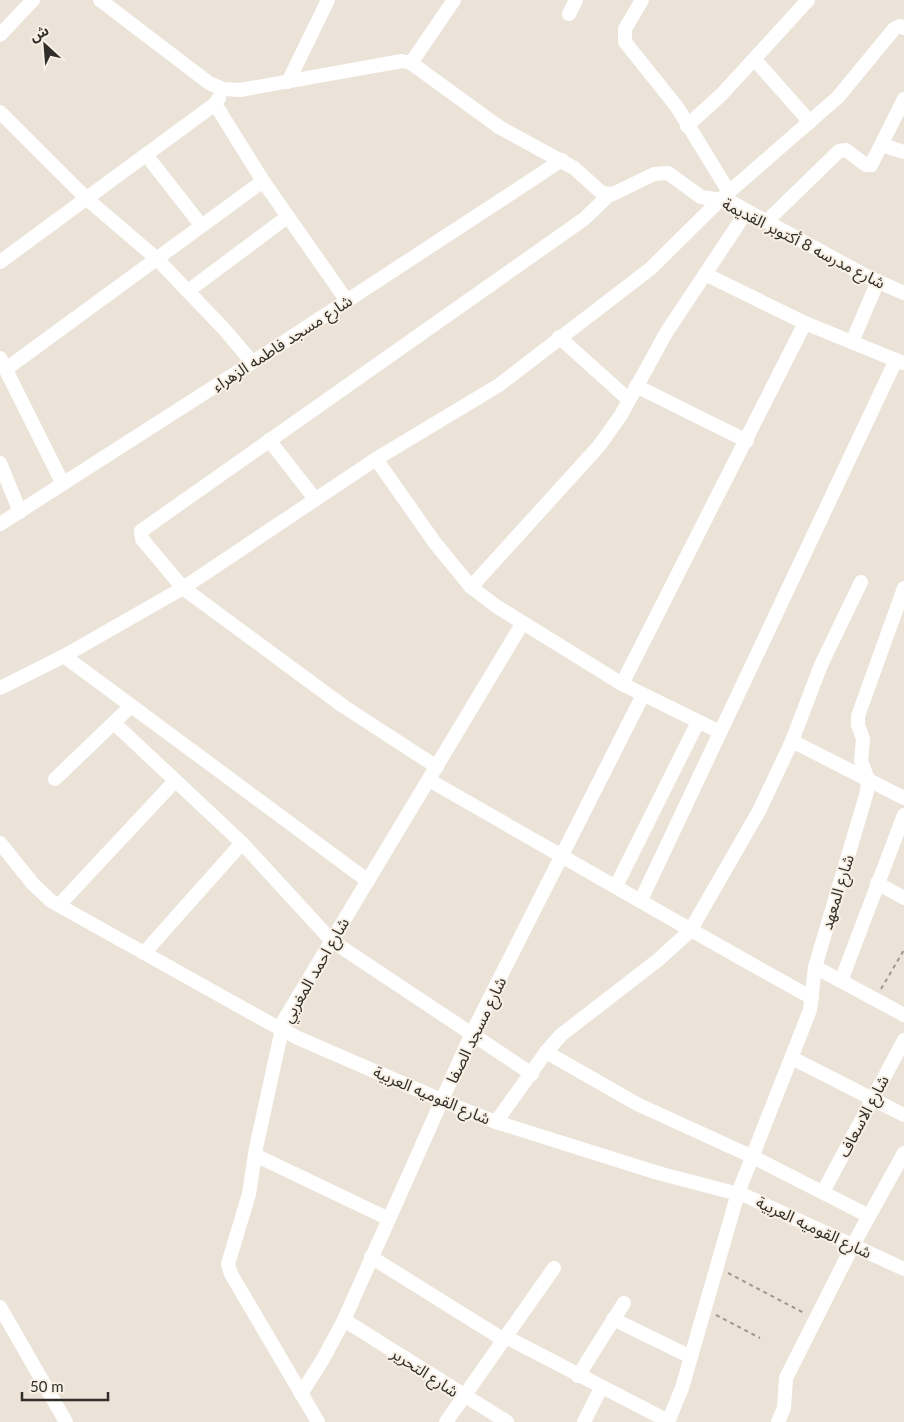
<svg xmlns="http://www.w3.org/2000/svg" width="904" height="1422" font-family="Lato,'Noto Sans Arabic',sans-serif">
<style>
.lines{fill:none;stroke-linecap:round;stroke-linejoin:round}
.path{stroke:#9e978f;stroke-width:2;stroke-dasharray:4 4;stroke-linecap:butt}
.street{stroke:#fff;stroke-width:14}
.labels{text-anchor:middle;stroke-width:4;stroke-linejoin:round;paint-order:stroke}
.street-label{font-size:16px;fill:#312e2a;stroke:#f9f0e5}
</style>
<rect width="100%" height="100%" fill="#ece3d8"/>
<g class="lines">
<g class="path">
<polyline points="881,989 904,950"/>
<polyline points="728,1273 806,1314"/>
<polyline points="716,1315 760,1338"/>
</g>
<g class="street">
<polyline points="100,0 209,83 223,89 240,90 402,61 411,63 499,127 574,168 602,193 613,194 654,174 668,173 701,197 729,201 868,277 904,293"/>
<polyline points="642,0 625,29 625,42 677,107 729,192"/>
<polyline points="569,14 576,0"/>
<polyline points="0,35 33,0"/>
<polyline points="755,60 810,122"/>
<polyline points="411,63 454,0"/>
<polyline points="288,82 328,0"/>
<polyline points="219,98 215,104 263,181 347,301"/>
<polyline points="0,112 87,199 156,258 224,329 252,362"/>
<polyline points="687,126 722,94 808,0"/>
<polyline points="882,145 904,152"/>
<polyline points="147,156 201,225"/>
<polyline points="767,221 839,151 846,150 866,165 871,165 904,99"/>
<polyline points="0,262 215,104"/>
<polyline points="705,274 805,323 903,363"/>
<polyline points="188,291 287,217"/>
<polyline points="559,337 629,400"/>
<polyline points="852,342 878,281"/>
<polyline points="0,358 63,484"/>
<polyline points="6,369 263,181"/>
<polyline points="636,386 747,441"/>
<polyline points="269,440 315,499"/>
<polyline points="376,459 435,543 471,587 496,606 622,684 720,732"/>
<polyline points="0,463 20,512"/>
<polyline points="0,524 284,342 562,160"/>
<polyline points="471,587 599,446 621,415 666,333 747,211"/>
<polyline points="64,656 368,881"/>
<polyline points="622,684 805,323"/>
<polyline points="0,688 64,656 183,588 376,459 499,385 650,269 722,198 838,97 894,29 900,26 904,28"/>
<polyline points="114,723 242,843 332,941 532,1074"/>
<polyline points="792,741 904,798"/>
<polyline points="437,767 343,706 183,588 142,539 141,531 584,219 609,195"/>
<polyline points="55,779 131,706"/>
<path d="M429 780C557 853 684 927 812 998"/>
<polyline points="0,843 33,884 51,901 266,1021 298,1038 462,1109 496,1122 658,1173 746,1196 904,1269"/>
<polyline points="877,883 904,898"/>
<polyline points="616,886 698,722"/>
<polyline points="641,900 896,360"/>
<polyline points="59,905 175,781"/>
<polyline points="144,953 242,843"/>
<polyline points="815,967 904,1015"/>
<polyline points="841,981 904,815"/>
<polyline points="546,1052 637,1104 753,1157 869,1216"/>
<polyline points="792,1058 904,1115"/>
<polyline points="496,1122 546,1052 561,1035 658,960 690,931 759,811 792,741 821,665 861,582"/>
<polyline points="255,1155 389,1219"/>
<polyline points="823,1192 904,1040"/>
<polyline points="371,1257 504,1340"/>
<polyline points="0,1307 66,1422"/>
<polyline points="613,1319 691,1357"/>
<polyline points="344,1320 507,1422"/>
<polyline points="506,1337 668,1421"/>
<polyline points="578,1376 624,1303"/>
<polyline points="301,1394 323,1359 344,1320 471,1035 643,695"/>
<polyline points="318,1422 231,1274 228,1264 249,1194 256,1148 284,1020 522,624"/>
<polyline points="446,1422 554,1268"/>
<polyline points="584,1422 601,1388"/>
<polyline points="668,1422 682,1388 738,1193 810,1010 815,967 867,792 868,779 861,761 863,739 858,725 858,716 904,588"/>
<polyline points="778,1422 784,1408 786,1378 853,1245 904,1153"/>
</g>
</g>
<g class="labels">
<g class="street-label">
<text transform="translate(804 243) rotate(27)" y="6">شارع مدرسه 8 أكتوبر القديمة</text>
<text transform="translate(282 343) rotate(-33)" y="6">شارع مسجد فاطمه الزهراء</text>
<text transform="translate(837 892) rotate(-73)" y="6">شارع المعهد</text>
<text transform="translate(315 970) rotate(-60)" y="6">شارع احمد المغربي</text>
<text transform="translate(476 1030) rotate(-64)" y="6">شارع مسجد الصفا</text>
<text transform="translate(432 1095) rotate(23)" y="6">شارع القوميه العربية</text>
<text transform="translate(863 1116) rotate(-62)" y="6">شارع الاسعاف</text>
<text transform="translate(814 1227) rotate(25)" y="6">شارع القوميه العربية</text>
<text transform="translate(425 1372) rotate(33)" y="6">شارع التحرير</text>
</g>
</g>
<g transform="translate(45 45) rotate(334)" stroke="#f9f0e5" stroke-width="4" paint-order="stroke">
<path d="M0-4L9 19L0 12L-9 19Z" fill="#312e2a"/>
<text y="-8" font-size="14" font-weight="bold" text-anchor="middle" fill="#312e2a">ش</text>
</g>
<path d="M22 1392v8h86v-8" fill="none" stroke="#312e2a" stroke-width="2.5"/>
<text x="30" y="1392" font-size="15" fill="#312e2a" stroke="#f9f0e5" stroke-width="4" paint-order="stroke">50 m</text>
</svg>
